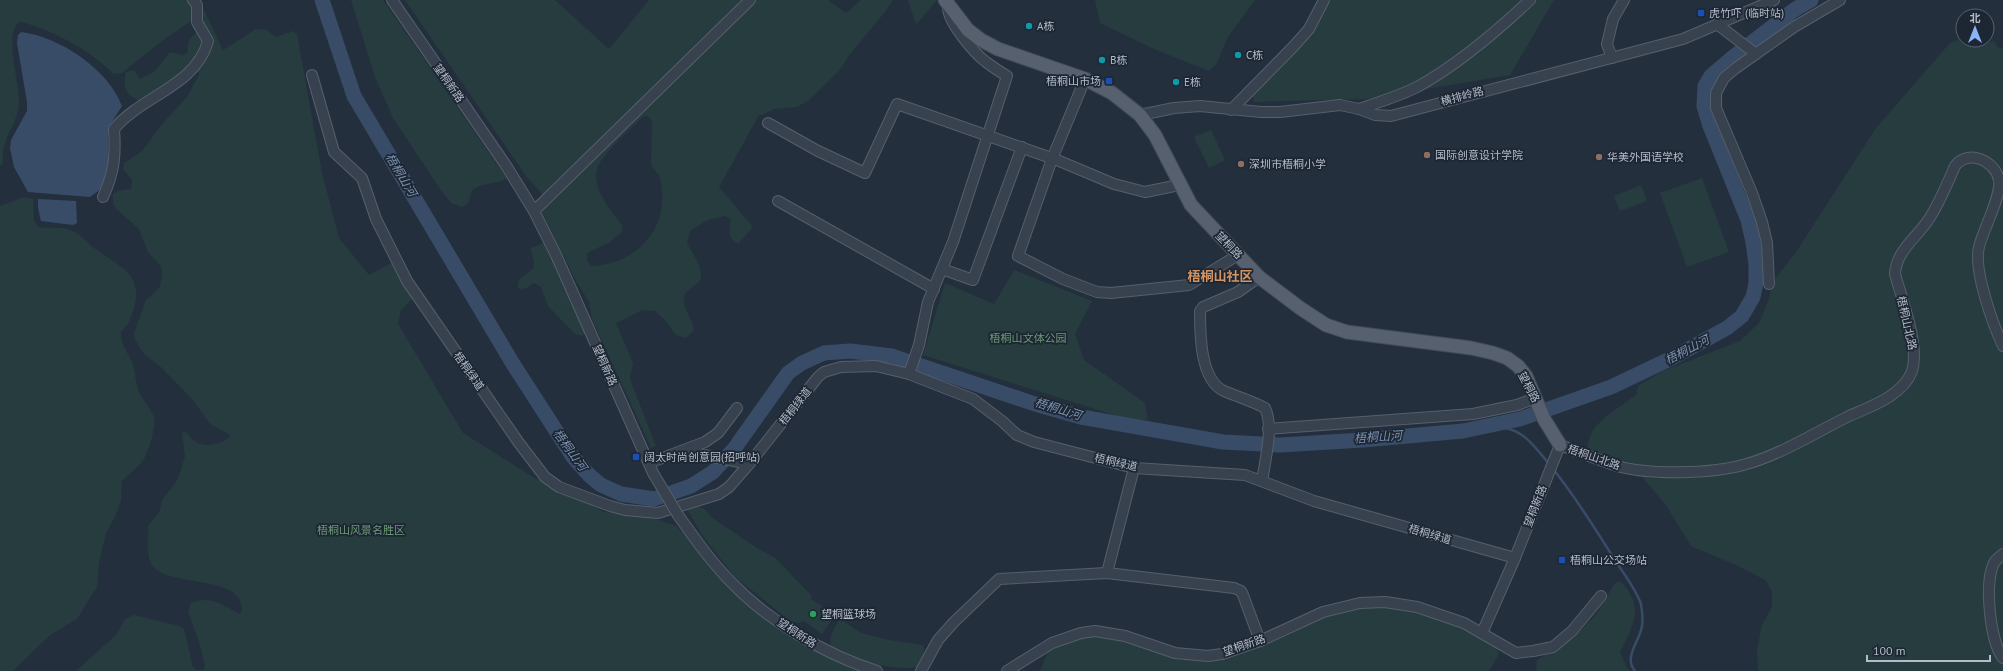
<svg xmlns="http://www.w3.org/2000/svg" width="2003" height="671" font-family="'PT Sans','Noto Sans SC',sans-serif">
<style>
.green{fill:#263c3f;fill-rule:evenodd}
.water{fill:#394c67}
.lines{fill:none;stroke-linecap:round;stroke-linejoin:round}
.stream{stroke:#394c67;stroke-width:2.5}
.river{stroke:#394c67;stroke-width:15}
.minor-casing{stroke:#565f6c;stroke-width:12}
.major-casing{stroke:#414a57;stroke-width:15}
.minor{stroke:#38414e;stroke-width:10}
.major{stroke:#56606e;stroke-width:13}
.minor-bridge-casing{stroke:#565f6c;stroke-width:12;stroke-linecap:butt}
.minor-bridge{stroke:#38414e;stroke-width:10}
.transit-dot{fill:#1a4fb4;stroke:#1d2633;stroke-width:1.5}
.culture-dot{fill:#0f9aa8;stroke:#1d2633;stroke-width:1.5}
.education-dot{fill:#8d6e63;stroke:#1d2633;stroke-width:1.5}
.leisure-dot{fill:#2e9e5b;stroke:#1d2633;stroke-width:1.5}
.labels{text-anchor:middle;stroke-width:3.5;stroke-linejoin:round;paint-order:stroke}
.poi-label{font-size:11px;fill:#b4bcc9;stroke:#1d2633;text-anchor:start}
.street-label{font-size:11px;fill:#b4bcc9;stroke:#1d2633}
.park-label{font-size:11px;fill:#6b9a76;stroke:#1d2633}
.water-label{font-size:12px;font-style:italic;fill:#7c92b1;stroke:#1d2633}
.quarter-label{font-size:13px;font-weight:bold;fill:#d59563;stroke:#1d2633}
</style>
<rect width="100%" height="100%" fill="#242f3e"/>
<g class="green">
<path d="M0 0H198L206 14 223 50 256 29 266 30 277 37 292 31 297 34 322 173 339 238 369 275 392 263 413 298 401 310 398 324 463 433 535 478 605 512 644 515 676 526 691 540 744 601 839 662 870 671H76L117 634 125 619 134 615 179 626 184 629 193 667 197 670H203L205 666 199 642 188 611 191 603C208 595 223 604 239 614L242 611C244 572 162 589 151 563 146 553 149 537 148 526L159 512 163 499 176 482 181 470 185 456 182 433 186 432C189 435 193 441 198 443 206 447 226 444 230 435L210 424 192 399 162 368 144 354 135 340 134 333 146 300 160 287 162 272 161 266 148 252 139 229 116 209 113 204V194L118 191 131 189 132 180 123 169 124 163 142 151 163 123 187 97 199 75 198 67 144 103C128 96 121 90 126 72L134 70 140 79 154 72 170 52 182 55 187 53C189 49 187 45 189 41 194 32 206 29 203 17H197L162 41 122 73 114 74C88 49 56 32 22 22L18 23C4 36 20 84 19 102 19 124 0 138 3 163L0 166Z"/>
<path d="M351 0H383L507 179C495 184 484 183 473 189L468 203 462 207 451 203 440 189 393 118 375 77Z"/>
<polygon points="405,0 555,0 609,49 649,0 744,0 543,195 526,176"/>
<path d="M751 0H828L846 13 861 0C872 0 881 0 893 0L885 12 850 54 839 71 809 100 797 107 774 109 762 115H759L719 187 753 227 738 244 731 238 729 229 731 219 725 216 708 220 691 230 687 243C693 256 711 276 694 286 690 289 685 292 684 297 682 309 693 319 694 330L686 338 676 335 665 320 655 311 643 310 616 323 633 363 630 379 656 446 651 448 592 319 589 302 575 279 540 208ZM644 116H648L652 122 651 163C652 169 658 172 660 178 662 182 661 189 662 193 665 235 631 265 591 266L587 261V253L610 242 622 232 623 226C612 213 591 187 597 169 601 155 633 126 644 116Z"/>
<polygon points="908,0 937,0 916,25"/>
<polygon points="1095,0 1255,0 1228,37 1217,63 1209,71 1154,49 1100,23"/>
<path d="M1331 0H1554L1510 75 1367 99 1254 102 1253 96C1275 74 1296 52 1315 27 1321 18 1325 8 1331 0Z"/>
<path d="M1963 38V40H1981L1983 43 1994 41 1999 48 2003 47V671H1758L1757 650 1762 625 1772 607V591L1765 580 1738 566 1691 546 1665 504 1638 472 1588 448C1587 423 1619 409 1636 395L1638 386 1663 371 1740 341 1759 323 1769 299 1772 283 1796 252 1876 128 1950 43Z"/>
<polygon points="1211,130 1225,160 1209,168 1194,137"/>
<polygon points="1702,178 1729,252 1687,267 1660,193"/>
<polygon points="1641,185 1647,201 1620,211 1614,196"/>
<path d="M24 197 33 199 34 221 39 227C49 229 61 226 70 230 81 234 85 241 94 248 118 266 144 273 134 308 131 317 129 325 121 332 120 344 127 351 132 362 136 372 135 382 139 392 143 402 152 408 154 418 156 428 148 454 142 462 136 469 128 475 122 481L121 501 115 517 106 533 99 563 97 587 77 619 50 635 13 671H0V206Z"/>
<path d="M543 243 547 246 588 331 582 336 575 334 548 306 541 287 534 283 526 288 520 289 518 287C517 274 533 275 534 264 534 260 531 253 531 248Z"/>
<polygon points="1014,270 1092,301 1075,334 1084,360 1145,403 1148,420 1127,419 923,355 945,283 994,304"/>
<path d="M693 507C703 507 706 508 711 517L757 548 775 558 812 596 811 599 835 615 822 634 804 621 799 623 791 622 734 576 702 535 687 509Z"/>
<path d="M1621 581C1644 609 1635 622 1620 652L1627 668 1630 671H1536L1537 660 1573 638 1595 616 1615 583Z"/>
<polygon points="1362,605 1402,607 1459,625 1496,646 1499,654 1489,671 1040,671 1050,647 1070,637 1108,632 1174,659 1196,660 1296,625"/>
<path d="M840 619 861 633 889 640 923 645C927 653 922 659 918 667 894 671 852 661 831 647 829 634 834 628 840 619Z"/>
</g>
<g class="water">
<path d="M21 32C60 37 108 69 122 106L108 128 109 170 101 189 90 197 28 192 14 167 10 148 11 140 27 111V102L17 43 18 35Z"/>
<polygon points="38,199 76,201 77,223 73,225 41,221 38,208"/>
</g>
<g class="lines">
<g class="stream">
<path d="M1491 425C1524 429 1530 441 1550 465"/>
<path d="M1553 469C1576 497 1595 529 1615 560 1623 573 1636 589 1641 604 1642 610 1643 620 1642 626 1640 641 1623 657 1635 671"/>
</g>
<polyline class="river" points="322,0 354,96 513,364 573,457 589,475 601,485 621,494 654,499 691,486 713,472 734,449 788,373 802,363 824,353 850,351 892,356 1035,404 1081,417 1223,442 1280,445 1363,440 1463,431 1520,419 1611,387 1672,358 1727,328 1742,316 1753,297 1756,283 1756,264 1753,242 1748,220 1710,126 1704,106 1705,86 1711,76 1732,58 1794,10 1811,0"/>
<defs>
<g id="minor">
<polyline points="392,0 505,164 534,211 556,255 653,473"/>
<polyline points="1717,24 1756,54"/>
<polyline points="1612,58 1607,44 1613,19 1624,0"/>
<polyline points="312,75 334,152 362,178 376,219 407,281 519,443 545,477 559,487 610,506 625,510 658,513 719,494 729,487 749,464 818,377 824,372 841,367 876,366 909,374 973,399 1002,421 1017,435 1034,442 1134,468 1245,475 1314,501 1515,558"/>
<polyline points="1085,79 1052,159 1018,256 1063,279 1097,292 1111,293 1189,285 1238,255"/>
<path d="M1359 109C1379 102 1400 96 1419 86 1460 63 1496 32 1530 0"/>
<polyline points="1231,110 1293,47 1309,29 1324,0"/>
<polyline points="1140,115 1174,108 1200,106 1261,112 1280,112 1340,105 1359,109 1375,115 1391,116 1683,39 1774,0"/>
<polyline points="768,123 818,151 865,173 897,104 1057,160 1114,184 1145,192 1179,185"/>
<path d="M103 197C114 173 116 156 114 129 141 96 196 86 208 41L197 22V5L193 0"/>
<polyline points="778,201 934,289"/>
<polyline points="534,211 750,0"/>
<polyline points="942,269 973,280 1022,147"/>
<path d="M1259 277 1238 292 1203 307 1200 311C1200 334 1200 380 1224 391 1238 397 1252 401 1265 408 1274 426 1265 461 1262 481"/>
<polyline points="1769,284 1767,243 1762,222 1752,193 1716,108 1716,93 1724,78 1736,68 1794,27 1840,0"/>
<path d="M909 374 919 345 928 302 953 242 1007 76C1000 72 993 67 986 62 974 53 947 21 948 7"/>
<polyline points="1268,429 1473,414 1517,405 1536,398"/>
<polyline points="684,451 749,464"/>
<polyline points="649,463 705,442 718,433 737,408"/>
<path d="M678 515C695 539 712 563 733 584 770 622 826 655 877 671"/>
<path d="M2003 554C2000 557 1996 559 1994 563 1984 582 1990 642 2003 658"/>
<polyline points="1107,573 1134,468"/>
<path d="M1482 633 1515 558 1560 445C1579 452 1598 460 1617 466 1649 475 1710 474 1743 465 1778 456 1815 433 1847 417 1869 407 1903 396 1912 371 1920 346 1902 300 1895 274 1896 249 1921 235 1932 214 1941 199 1948 182 1955 166 1968 149 1995 160 1999 180 2002 195 1983 230 1979 247 1973 269 1993 325 2003 346"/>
<polyline points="921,671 938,640 954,622 999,579 1107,573 1234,588 1241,591 1243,595 1260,641"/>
<polyline points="1007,671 1052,643 1081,633 1095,631 1125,636 1175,653 1208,656 1222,654 1260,641 1323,612 1360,603 1385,602 1417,607 1464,623 1516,653 1533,651 1553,647 1572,631 1601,596"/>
</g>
<polyline id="major" points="945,0 968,30 981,40 998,49 1085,79 1112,93 1140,115 1155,135 1191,205 1259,277 1300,308 1326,325 1347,332 1471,348 1493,353 1507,358 1518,366 1526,376 1544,419 1560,445"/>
</defs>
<use href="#minor" class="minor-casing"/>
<use href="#major" class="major-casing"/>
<use href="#minor" class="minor"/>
<use href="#major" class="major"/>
<defs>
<polyline id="minor-bridge" points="653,473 678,515"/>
</defs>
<use href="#minor-bridge" class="minor-bridge-casing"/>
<use href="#minor-bridge" class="minor-bridge"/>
</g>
<g class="transit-dot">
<rect x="1697" y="9" width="8" height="8" rx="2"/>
<rect x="1105" y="77" width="8" height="8" rx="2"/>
<rect x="632" y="453" width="8" height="8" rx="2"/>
<rect x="1558" y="556" width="8" height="8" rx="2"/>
</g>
<g class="culture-dot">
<circle cx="1029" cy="26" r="4"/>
<circle cx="1238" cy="55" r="4"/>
<circle cx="1102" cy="60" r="4"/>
<circle cx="1176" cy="82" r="4"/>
</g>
<g class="education-dot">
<circle cx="1427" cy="155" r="4"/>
<circle cx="1599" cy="157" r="4"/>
<circle cx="1241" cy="164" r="4"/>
</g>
<circle class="leisure-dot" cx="813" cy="614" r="4"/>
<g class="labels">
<g class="poi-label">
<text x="1709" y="17">虎竹吓 (临时站)</text>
<text x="1037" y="30">A栋</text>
<text x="1246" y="59">C栋</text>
<text x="1110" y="64">B栋</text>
<text x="1101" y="85" text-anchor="end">梧桐山市场</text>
<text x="1184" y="86">E栋</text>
<text x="1435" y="159">国际创意设计学院</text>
<text x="1607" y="161">华美外国语学校</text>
<text x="1249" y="168">深圳市梧桐小学</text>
<text x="644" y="461">阔太时尚创意园(招呼站)</text>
<text x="1570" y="564">梧桐山公交场站</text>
<text x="821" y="618">望桐篮球场</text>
</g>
<g class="street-label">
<text transform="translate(449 83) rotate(55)" y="4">望桐新路</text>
<text transform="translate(1462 96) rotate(-15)" y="4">横排岭路</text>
<text transform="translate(1229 245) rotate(46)" y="4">望桐路</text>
<text transform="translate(1907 323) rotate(77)" y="4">梧桐山北路</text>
<text transform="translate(605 365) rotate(66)" y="4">望桐新路</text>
<text transform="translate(469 371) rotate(55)" y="4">梧桐绿道</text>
<text transform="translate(1529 387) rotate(62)" y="4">望桐路</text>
<text transform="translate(795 406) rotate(-52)" y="4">梧桐绿道</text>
<text transform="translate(1594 457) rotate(19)" y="4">梧桐山北路</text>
<text transform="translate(1116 462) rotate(13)" y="4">梧桐绿道</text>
<text transform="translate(1535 506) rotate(-69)" y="4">望桐新路</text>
<text transform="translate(1430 534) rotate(16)" y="4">梧桐绿道</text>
<text transform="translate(797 633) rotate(33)" y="4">望桐新路</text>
<text transform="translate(1244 645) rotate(-19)" y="4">望桐新路</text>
</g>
<g class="park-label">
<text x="1028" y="342">梧桐山文体公园</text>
<text x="361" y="534">梧桐山风景名胜区</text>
</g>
<g class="water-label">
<text transform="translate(401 175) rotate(59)" y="4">梧桐山河</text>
<text transform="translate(1687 350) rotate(-28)" y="4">梧桐山河</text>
<text transform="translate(1058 409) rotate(17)" y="4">梧桐山河</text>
<text transform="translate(1378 437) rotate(-4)" y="4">梧桐山河</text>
<text transform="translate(570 450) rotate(54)" y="4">梧桐山河</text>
</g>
<g class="quarter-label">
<text x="1220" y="281">梧桐山社区</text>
</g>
</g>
<g transform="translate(1975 28)"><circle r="19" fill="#1d2633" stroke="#59626f"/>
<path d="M0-3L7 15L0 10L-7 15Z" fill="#8ab4f8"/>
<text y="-6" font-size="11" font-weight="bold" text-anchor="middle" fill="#b4bcc9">北</text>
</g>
<path d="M1867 655v6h123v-6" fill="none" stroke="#b4bcc9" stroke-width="2"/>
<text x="1873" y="655" font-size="12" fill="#b4bcc9" stroke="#1d2633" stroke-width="3" paint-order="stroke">100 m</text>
</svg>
